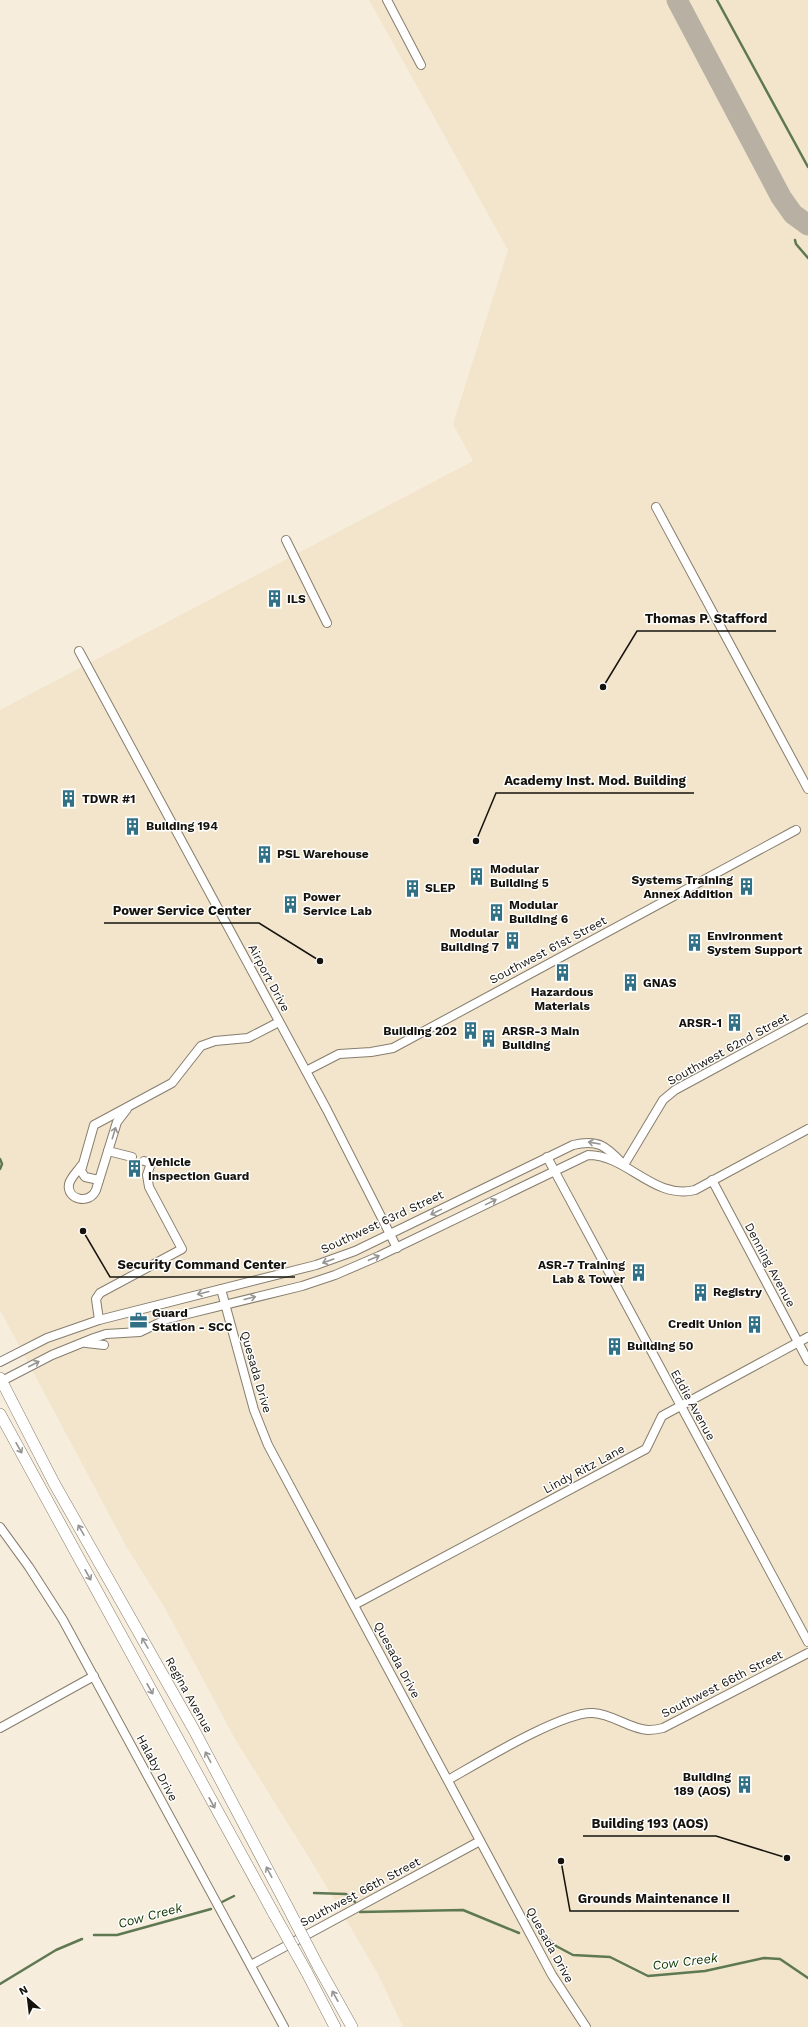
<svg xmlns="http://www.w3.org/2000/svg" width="808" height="2027" font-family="'Work Sans',sans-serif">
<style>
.built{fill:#f2e5cc}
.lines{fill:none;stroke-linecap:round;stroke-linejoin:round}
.stream{stroke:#5d7852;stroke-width:2.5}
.taxiway{stroke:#b8b0a2;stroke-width:21}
.minor-casing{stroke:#867d6d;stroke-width:10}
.secondary-casing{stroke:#867d6d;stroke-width:12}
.minor{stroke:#fff;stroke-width:8}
.secondary{stroke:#fff;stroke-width:11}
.secondary-bridge-casing{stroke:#867d6d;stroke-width:12;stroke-linecap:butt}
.secondary-bridge{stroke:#fff;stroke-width:11}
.oneway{stroke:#969592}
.labels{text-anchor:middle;stroke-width:3;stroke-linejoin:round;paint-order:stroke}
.poi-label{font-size:12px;font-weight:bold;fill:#16130d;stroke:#fff;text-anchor:start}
.street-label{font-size:12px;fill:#16130d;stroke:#fff}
.water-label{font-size:13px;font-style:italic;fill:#113701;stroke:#fff}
.leader{fill:none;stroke:#16130d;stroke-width:1.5}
.callout-dot{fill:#16130d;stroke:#fff;stroke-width:1.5}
.callout-label{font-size:13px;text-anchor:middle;font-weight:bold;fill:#16130d;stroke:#fff;stroke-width:3;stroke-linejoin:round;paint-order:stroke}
</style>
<rect width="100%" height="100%" fill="#f7eddc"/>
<polygon class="built" points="369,0 808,0 808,2027 403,2027 378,1974 313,1864 235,1739 165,1608 126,1546 0,1310 0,710 473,461 453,424 508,250"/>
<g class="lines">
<g class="stream">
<polyline points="717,0 808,167"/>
<polyline points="795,240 796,244 808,258"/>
<polyline points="0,1159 2,1164 0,1169"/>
<polyline points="314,1893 346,1894 355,1902"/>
<polyline points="222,1902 234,1896"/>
<polyline points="360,1912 463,1910 519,1933"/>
<polyline points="94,1935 117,1935 211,1909"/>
<polyline points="542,1940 548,1939 556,1946 573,1955 610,1957 648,1976 705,1971 764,1958 780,1959 808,1978"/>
<polyline points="0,1984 56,1950 82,1939"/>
</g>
<polyline class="taxiway" points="677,0 781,197 793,214 808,225"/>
<defs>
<g id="minor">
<polyline points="387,0 421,65"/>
<polyline points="656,507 808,789"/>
<polyline points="286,540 327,623"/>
<polyline points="79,651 327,1110 397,1248"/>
<polyline points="306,1071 339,1054 371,1052 393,1048 796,830"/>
<polyline points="108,1151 132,1157"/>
<polyline points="547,1157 808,1642"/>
<polyline points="624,1165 663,1100 675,1090 808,1018"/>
<path d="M81 1166C77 1172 71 1177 69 1184 66 1200 90 1205 96 1190L117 1122 127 1109"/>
<polyline points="99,1180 85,1177 81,1171 94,1125 172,1083 201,1046 215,1041 248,1038 279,1022"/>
<polyline points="712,1180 808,1361"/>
<polyline points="221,1289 254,1410 268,1445 552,1975 586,2027"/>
<polyline points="99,1320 96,1299 100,1293 182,1249 149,1187 147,1175 151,1163 144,1161"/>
<polyline points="86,1343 104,1345"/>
<path d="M0 1362 47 1338 99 1320 316 1265 355 1251 573 1145C598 1139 606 1146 622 1163"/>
<path d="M0 1382 52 1355 94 1338 106 1334 140 1332 167 1319 302 1286 335 1275 379 1256 588 1155C628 1155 653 1200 695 1190L808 1129"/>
<polyline points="0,1527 29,1567 63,1620 284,2027"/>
<polyline points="354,1605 646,1449 662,1416 808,1337"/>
<polyline points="0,1728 94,1676"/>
<path d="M448 1780C478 1763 563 1711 593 1713 613 1714 629 1729 648 1730 653 1730 659 1729 663 1728L808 1653"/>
<polyline points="251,1965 480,1841"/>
</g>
<g id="secondary">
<polyline points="0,1378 54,1483 194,1730 287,1906"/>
<polyline points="0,1414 274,1914"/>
<polyline points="318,1966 352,2027"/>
<polyline points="306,1971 335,2027"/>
</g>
</defs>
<use href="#minor" class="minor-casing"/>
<use href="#secondary" class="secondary-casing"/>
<use href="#minor" class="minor"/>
<use href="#secondary" class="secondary"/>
<defs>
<g id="secondary-bridge">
<polyline points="287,1906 318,1966"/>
<polyline points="274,1914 306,1971"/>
</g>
</defs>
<use href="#secondary-bridge" class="secondary-bridge-casing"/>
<use href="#secondary-bridge" class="secondary-bridge"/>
</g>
<defs><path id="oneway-shaft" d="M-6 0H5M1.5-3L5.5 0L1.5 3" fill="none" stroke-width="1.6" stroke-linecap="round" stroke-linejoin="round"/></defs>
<g class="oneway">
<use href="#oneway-shaft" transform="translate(114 1133) rotate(-73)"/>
<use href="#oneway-shaft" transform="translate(594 1143) rotate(-170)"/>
<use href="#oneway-shaft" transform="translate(491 1202) rotate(-26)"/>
<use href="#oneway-shaft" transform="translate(436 1212) rotate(154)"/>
<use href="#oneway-shaft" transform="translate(374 1258) rotate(-23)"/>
<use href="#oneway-shaft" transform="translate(328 1261) rotate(160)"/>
<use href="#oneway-shaft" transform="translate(203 1293) rotate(166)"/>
<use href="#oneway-shaft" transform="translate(250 1298) rotate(-14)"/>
<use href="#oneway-shaft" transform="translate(34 1364) rotate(-27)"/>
<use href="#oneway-shaft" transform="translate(19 1448) rotate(61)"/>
<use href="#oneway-shaft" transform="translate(81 1530) rotate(-120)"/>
<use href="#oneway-shaft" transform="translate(88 1575) rotate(61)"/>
<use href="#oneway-shaft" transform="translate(145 1643) rotate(-120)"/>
<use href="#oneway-shaft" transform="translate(150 1689) rotate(61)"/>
<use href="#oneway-shaft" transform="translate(208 1757) rotate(-118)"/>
<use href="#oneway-shaft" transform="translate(212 1803) rotate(61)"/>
<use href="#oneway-shaft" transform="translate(269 1872) rotate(-118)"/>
<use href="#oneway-shaft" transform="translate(335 1996) rotate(-119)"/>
</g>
<defs>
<symbol id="building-bare" viewBox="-9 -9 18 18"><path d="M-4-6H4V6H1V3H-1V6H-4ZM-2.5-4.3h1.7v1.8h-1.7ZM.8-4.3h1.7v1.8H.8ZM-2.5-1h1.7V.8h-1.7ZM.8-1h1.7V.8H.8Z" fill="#317085" stroke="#fff" stroke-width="2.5" paint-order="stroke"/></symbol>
<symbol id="office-bare" viewBox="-9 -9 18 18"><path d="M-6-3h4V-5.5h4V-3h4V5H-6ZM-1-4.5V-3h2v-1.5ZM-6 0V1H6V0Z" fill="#317085" stroke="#fff" stroke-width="2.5" paint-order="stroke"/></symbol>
</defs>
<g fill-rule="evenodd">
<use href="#building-bare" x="262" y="586" width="25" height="25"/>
<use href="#building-bare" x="56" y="786" width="25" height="25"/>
<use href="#building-bare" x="120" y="814" width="25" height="25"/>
<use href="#building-bare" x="252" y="842" width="25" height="25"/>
<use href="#building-bare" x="464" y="864" width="25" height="25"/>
<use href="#building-bare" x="734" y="874" width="25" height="25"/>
<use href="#building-bare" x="400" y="876" width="25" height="25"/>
<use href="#building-bare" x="278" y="892" width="25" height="25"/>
<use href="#building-bare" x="484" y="900" width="25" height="25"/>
<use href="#building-bare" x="500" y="928" width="25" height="25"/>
<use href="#building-bare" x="682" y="930" width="25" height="25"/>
<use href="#building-bare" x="550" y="960" width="25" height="25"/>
<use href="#building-bare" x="618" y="970" width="25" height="25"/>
<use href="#building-bare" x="722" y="1010" width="25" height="25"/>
<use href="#building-bare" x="458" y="1018" width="25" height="25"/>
<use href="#building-bare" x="476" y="1026" width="25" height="25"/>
<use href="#building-bare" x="122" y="1156" width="25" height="25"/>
<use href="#building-bare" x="626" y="1260" width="25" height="25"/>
<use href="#building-bare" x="688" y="1280" width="25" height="25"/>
<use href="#office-bare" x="126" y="1308" width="25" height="25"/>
<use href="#building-bare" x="742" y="1312" width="25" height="25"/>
<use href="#building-bare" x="602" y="1334" width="25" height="25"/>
<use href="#building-bare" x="732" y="1772" width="25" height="25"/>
</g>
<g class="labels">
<g class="poi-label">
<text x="287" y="603">ILS</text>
<text x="82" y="803">TDWR #1</text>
<text x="146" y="830">Building 194</text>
<text x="277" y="858">PSL Warehouse</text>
<text x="490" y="873">Modular<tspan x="490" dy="14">Building 5</tspan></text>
<text x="733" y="884" text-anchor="end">Systems Training<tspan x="733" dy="14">Annex Addition</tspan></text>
<text x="425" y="892">SLEP</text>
<text x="303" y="901">Power<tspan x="303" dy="14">Service Lab</tspan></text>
<text x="509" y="909">Modular<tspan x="509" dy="14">Building 6</tspan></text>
<text x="499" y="937" text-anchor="end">Modular<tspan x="499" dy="14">Building 7</tspan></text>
<text x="707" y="940">Environment<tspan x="707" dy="14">System Support</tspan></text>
<text x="643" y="987">GNAS</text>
<text x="562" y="996" text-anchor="middle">Hazardous<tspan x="562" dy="14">Materials</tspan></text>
<text x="722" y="1027" text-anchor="end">ARSR-1</text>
<text x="457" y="1035" text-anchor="end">Building 202</text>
<text x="502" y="1035">ARSR-3 Main<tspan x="502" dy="14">Building</tspan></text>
<text x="148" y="1166">Vehicle<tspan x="148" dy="14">Inspection Guard</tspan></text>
<text x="625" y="1269" text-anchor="end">ASR-7 Training<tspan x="625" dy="14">Lab &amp; Tower</tspan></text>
<text x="713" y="1296">Registry</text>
<text x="152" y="1317">Guard<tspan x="152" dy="14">Station - SCC</tspan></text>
<text x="742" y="1328" text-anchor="end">Credit Union</text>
<text x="627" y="1350">Building 50</text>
<text x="731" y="1781" text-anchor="end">Building<tspan x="731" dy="14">189 (AOS)</tspan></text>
</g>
<g class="street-label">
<text transform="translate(548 950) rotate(-28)" y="4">Southwest 61st Street</text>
<text transform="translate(269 978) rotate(62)" y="4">Airport Drive</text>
<text transform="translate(728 1049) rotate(-29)" y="4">Southwest 62nd Street</text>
<text transform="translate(382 1222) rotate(-25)" y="4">Southwest 63rd Street</text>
<text transform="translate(770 1265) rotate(62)" y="4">Denning Avenue</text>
<text transform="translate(256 1372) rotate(74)" y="4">Quesada Drive</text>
<text transform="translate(693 1405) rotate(61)" y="4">Eddie Avenue</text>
<text transform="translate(584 1469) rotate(-28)" y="4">Lindy Ritz Lane</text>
<text transform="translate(397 1660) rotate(62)" y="4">Quesada Drive</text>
<text transform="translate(722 1684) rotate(-27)" y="4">Southwest 66th Street</text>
<text transform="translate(189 1695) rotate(61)" y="4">Regina Avenue</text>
<text transform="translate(157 1768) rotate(62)" y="4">Halaby Drive</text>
<text transform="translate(360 1892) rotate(-28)" y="4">Southwest 66th Street</text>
<text transform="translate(550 1945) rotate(61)" y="4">Quesada Drive</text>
</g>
<g class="water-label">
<text transform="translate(150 1915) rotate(-15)" y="5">Cow Creek</text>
<text transform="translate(685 1961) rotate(-7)" y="5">Cow Creek</text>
</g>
</g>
<path class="leader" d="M603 687L637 631H776M476 841L496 793H694M320 961L259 923H104M83 1231L110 1277H295M787 1858L716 1836H583M561 1861L570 1911H739"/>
<g class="callout-dot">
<circle cx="603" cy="687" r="4"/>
<circle cx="476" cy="841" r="4"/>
<circle cx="320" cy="961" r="4"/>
<circle cx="83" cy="1231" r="4"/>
<circle cx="787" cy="1858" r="4"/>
<circle cx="561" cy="1861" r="4"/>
</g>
<g class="callout-label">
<text x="706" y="623">Thomas P. Stafford</text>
<text x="595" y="785">Academy Inst. Mod. Building</text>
<text x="182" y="915">Power Service Center</text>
<text x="202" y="1269">Security Command Center</text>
<text x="650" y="1828">Building 193 (AOS)</text>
<text x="654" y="1903">Grounds Maintenance II</text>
</g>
<g transform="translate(28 1999) rotate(332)" stroke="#ffffff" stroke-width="3" paint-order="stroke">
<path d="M0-3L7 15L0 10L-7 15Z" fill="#16130d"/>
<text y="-6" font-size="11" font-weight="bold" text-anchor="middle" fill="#16130d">N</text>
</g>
</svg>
